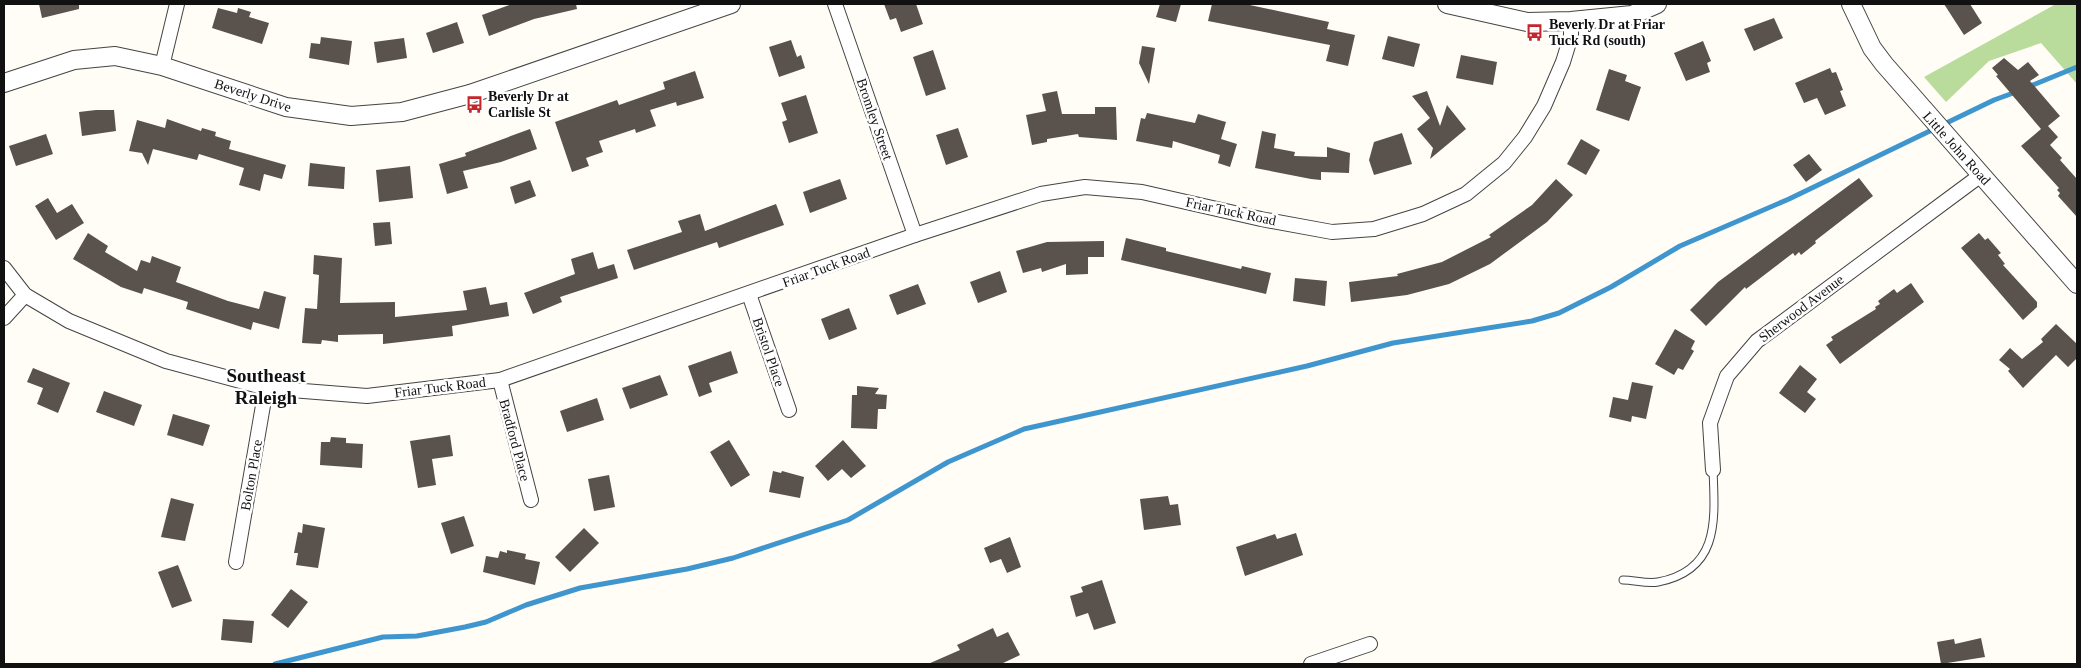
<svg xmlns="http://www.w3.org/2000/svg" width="2081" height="668" font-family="'Times New Roman',serif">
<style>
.forest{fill:#b9dc9c}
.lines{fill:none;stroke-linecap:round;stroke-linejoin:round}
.stream{stroke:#3f96cf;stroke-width:5}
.building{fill:#5a524d}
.service-casing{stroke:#444;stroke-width:9}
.minor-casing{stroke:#444;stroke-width:16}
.tertiary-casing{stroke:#444;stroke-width:20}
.service{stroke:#fff;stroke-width:7}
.minor{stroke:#fff;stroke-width:14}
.tertiary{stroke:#fff;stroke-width:18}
.labels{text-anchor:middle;stroke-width:5;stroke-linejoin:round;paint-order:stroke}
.poi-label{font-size:14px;font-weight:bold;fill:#111;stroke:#fff;text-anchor:start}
.street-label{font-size:14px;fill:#111;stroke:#fff}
.district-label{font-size:19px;font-weight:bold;fill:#111;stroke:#fff}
</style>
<rect width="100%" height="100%" fill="#fffdf5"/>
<polygon class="forest" points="2056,4 2077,4 2077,84 2041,43 1989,61 1946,102 1924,77"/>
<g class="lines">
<g class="stream">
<polyline points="2028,87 2077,67"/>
<polyline points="275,664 383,637 417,636 465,627 486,622 526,605 580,588 687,569 733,558 848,520 948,462 1024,429 1307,366 1393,343 1532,321 1559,313 1611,287 1680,246 1789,199 1994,100 2016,92"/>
</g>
</g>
<g class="building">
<polygon points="39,4 79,4 79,9 42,18"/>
<polygon points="512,4 576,4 577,9 534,19 489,36 482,15"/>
<polygon points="884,4 916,4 923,24 901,32 896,18 890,20"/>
<polygon points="1160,4 1181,4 1176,22 1156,17"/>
<polygon points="1212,4 1245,4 1329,22 1327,29 1355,35 1348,66 1326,61 1330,45 1208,21"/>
<polygon points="1944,4 1970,4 1982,23 1964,35"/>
<polygon points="218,8 237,13 238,8 251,12 249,17 269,23 262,44 212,28"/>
<polygon points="1774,18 1783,38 1754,51 1744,29"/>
<polygon points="457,22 464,43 433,53 426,33"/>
<polygon points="1388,36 1420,44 1414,67 1382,59"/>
<polygon points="321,37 352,41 349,65 309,58 311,43 320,44"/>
<polygon points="404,38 407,58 377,63 374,42"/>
<polygon points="791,40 797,57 801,55 805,68 779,77 769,47"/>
<polygon points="1703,41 1711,61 1707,63 1710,72 1686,81 1674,53"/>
<polygon points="1142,46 1155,48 1149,84 1139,63"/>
<polygon points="933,50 946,89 926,96 913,57"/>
<polygon points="1461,55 1497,62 1493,85 1456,78"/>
<polygon points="2004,58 2018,70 2028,62 2039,75 2030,81 2060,116 2048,126 2058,137 2050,145 2062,158 2060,160 2077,179 2077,217 2058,196 2060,193 2057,190 2059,188 2021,146 2041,129 1996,76 1998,75 1992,68"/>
<polygon points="1830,68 1832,73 1836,72 1843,90 1840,91 1846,106 1825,115 1817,98 1804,103 1795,83"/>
<polygon points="1609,69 1627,75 1625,81 1641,87 1629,121 1596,110"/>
<polygon points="695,71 704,98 677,106 676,102 650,110 656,126 636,133 635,129 599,141 603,152 586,158 589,166 572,172 555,122 617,100 619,105 665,89 663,82"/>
<polygon points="1057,91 1062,114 1095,114 1095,107 1116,107 1117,140 1079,137 1078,134 1047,139 1047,142 1032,145 1026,115 1046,111 1042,94"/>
<polygon points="1427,91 1440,126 1447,105 1466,129 1430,159 1433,148 1417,129 1430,118 1412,96"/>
<polygon points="806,95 818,133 789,143 782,122 787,120 781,103"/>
<polygon points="96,110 114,110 116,131 82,136 79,112"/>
<polygon points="1147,113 1195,123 1198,114 1226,122 1221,139 1237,144 1230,167 1218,163 1220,155 1173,141 1172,148 1136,141 1141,118 1145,119"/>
<polygon points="167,119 201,131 202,128 216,132 215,136 231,141 229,149 286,165 282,179 264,174 260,191 239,185 244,168 199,154 197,160 153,149 148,165 142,153 129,151 137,120 165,128"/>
<polygon points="958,128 968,157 946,165 936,135"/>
<polygon points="530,129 537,149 501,162 463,171 468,188 447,194 439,164 466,156 465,153"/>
<polygon points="1262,131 1276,134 1274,148 1295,152 1294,156 1327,157 1327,147 1350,153 1349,173 1321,172 1321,180 1311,179 1255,168"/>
<polygon points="1402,133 1412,164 1374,175 1369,160 1374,142"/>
<polygon points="46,134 53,154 16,166 9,146"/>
<polygon points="1581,139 1600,150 1586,175 1567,164"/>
<polygon points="1809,154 1822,170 1806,182 1793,165"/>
<polygon points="310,163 345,167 344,189 308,186"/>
<polygon points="410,166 413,198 379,202 376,170"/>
<polygon points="1859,178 1873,196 1815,241 1816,243 1801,255 1799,252 1795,256 1793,253 1746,289 1745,287 1706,326 1690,310 1718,282"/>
<polygon points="840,179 847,199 810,213 803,192"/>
<polygon points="1556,179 1573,195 1547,222 1490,264 1449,284 1407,295 1351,302 1349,282 1398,276 1397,274 1442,262 1491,237 1489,235 1532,205"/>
<polygon points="530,180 536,196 515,204 510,187"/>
<polygon points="48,198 57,213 72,204 84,223 56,240 35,206"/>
<polygon points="776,204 784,225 719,248 717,242 634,270 627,250 682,232 678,221 700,214 705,231"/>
<polygon points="390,222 392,244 375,246 373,223"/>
<polygon points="88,233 108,246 105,252 137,271 141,260 150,263 152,256 181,267 176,282 228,301 259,309 264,291 286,297 279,329 253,322 251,330 186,309 188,302 144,288 142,294 121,287 73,259"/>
<polygon points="1979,233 1985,240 1988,238 2001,253 1998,255 2005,264 2003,265 2037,302 2037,307 2023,320 1961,248"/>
<polygon points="1126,238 1166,248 1166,251 1241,269 1242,266 1271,273 1266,294 1121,260"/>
<polygon points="1104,241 1104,257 1088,257 1088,274 1066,275 1066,264 1042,272 1041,268 1023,273 1016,251 1047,242"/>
<polygon points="593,252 598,269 614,264 618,278 560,297 562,302 533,314 524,293 575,274 571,259"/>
<polygon points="314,255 342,258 340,303 395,302 395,317 467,310 463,291 486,287 490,305 507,302 509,316 452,326 453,336 383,344 383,334 338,335 338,342 322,340 321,344 302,343 305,308 317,309 319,275 313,274"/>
<polygon points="1000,271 1007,292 978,303 970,282"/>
<polygon points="1295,278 1327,281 1325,306 1293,301"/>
<polygon points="1911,283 1924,302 1840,364 1826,345 1833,340 1831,337 1876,309 1875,307 1880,304 1878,301 1894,289 1897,293"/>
<polygon points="918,284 926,304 897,315 889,295"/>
<polygon points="849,308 857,329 829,340 821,319"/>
<polygon points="2056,324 2077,344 2077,358 2068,367 2056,355 2023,388 2008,371 2010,369 1999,360 2010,348 2022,359 2043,342 2041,339"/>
<polygon points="1675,329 1695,341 1691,349 1694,351 1683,370 1678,368 1674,375 1655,364"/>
<polygon points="731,351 738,373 709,383 712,392 699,397 688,366"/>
<polygon points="1800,365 1817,379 1807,392 1816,399 1805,413 1779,393"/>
<polygon points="33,368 70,383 58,413 37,404 43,388 27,382"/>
<polygon points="660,375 668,395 630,409 622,388"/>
<polygon points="1632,382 1653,386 1646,419 1632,416 1631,422 1609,417 1613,397 1628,400"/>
<polygon points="857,386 879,388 875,394 887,395 886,409 878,409 877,429 851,428 852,395 857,395"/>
<polygon points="104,391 142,405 134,426 96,412"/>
<polygon points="597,398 604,420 567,432 560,411"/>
<polygon points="173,414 210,425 203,446 167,435"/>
<polygon points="450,435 453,456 432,459 436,485 418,488 410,441"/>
<polygon points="331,437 346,438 346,443 363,444 362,468 320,465 321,442 330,442"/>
<polygon points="729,440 750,475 731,487 710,452"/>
<polygon points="843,440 866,466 851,478 842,469 828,481 815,466"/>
<polygon points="773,471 781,473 782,471 804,477 800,498 769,492"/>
<polygon points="609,475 615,507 594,511 588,479"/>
<polygon points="1168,496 1170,505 1178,504 1181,525 1144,530 1140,499"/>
<polygon points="171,498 194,504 185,541 161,537"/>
<polygon points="464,516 474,546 451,554 441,523"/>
<polygon points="303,524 325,528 318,568 296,565 298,553 294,553 298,532 302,533"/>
<polygon points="584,528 599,543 570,572 555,557"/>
<polygon points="1296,533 1303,555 1245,576 1236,547 1275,534 1277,539"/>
<polygon points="1010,537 1021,567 1007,573 1001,559 990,563 984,548"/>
<polygon points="507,550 526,554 525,559 540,562 535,585 483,572 486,556 498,558 500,551 507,553"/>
<polygon points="178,565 192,601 172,608 158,572"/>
<polygon points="1102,580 1116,623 1094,630 1088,613 1076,617 1070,596 1083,592 1081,587"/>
<polygon points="291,589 308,602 288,628 271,615"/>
<polygon points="223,619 254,621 252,643 221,640"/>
<polygon points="993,628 997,637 1008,632 1020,655 1001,664 928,664 960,650 957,645"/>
<polygon points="1981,638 1985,657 1941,664 1937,642 1954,639 1955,644"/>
</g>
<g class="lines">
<defs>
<path id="service" d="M1623 580C1634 580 1647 584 1658 582 1720 570 1715 520 1713 470"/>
<g id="minor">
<polyline points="835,4 915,235"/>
<polyline points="162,66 177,4"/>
<polyline points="4,268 25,295 69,321 166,361 266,388 367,396 500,380 915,235 1041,194 1085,187 1142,192 1261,219 1332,232 1374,229 1423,214 1466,194 1504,163 1525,137 1544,106 1563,62 1571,36 1571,21"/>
<polyline points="749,294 789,410"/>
<polyline points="4,318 25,295"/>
<polyline points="500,380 531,500"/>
<polyline points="1713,470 1710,423 1727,376 1757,341 1981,175"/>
<polyline points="236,562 266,388"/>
<polyline points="1311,664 1370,644"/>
</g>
<g id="tertiary">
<polyline points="1447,4 1527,22 1571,21 1632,15 1657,4"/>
<polyline points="1851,4 1872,48 1884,64 2077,284"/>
<polyline points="4,83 74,60 115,56 162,66 286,107 351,116 402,112 470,94 731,4"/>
</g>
</defs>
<use href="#service" class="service-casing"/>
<use href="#minor" class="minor-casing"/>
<use href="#tertiary" class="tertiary-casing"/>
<use href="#service" class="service"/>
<use href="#minor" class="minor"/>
<use href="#tertiary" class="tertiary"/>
</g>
<defs>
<symbol id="bus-bare" viewBox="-9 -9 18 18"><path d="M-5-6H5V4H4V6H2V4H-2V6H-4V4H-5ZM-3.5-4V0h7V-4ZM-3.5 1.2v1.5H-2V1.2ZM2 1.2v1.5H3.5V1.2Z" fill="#c4262e" stroke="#fff" stroke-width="2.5" paint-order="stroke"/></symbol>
</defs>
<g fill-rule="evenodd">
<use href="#bus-bare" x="1522" y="20" width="25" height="25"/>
<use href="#bus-bare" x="462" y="92" width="25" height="25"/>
</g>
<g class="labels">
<g class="poi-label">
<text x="1549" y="29">Beverly Dr at Friar<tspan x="1549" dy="16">Tuck Rd (south)</tspan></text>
<text x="488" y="101">Beverly Dr at<tspan x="488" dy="16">Carlisle St</tspan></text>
</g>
<g class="street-label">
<text transform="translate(253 95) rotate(18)" y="5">Beverly Drive</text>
<text transform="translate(875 119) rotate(71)" y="5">Bromley Street</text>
<text transform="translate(1957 148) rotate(48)" y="5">Little John Road</text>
<text transform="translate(1231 211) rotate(12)" y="5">Friar Tuck Road</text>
<text transform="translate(826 267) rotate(-20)" y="5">Friar Tuck Road</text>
<text transform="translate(1801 308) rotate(-37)" y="5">Sherwood Avenue</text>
<text transform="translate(769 352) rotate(71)" y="5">Bristol Place</text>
<text transform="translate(440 387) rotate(-7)" y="5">Friar Tuck Road</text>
<text transform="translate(515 440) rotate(75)" y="5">Bradford Place</text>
<text transform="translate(251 475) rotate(-80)" y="5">Bolton Place</text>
</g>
<g class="district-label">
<text x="266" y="382">Southeast<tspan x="266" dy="22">Raleigh</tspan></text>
</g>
</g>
<rect width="2081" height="668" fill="none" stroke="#111111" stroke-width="10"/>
</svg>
